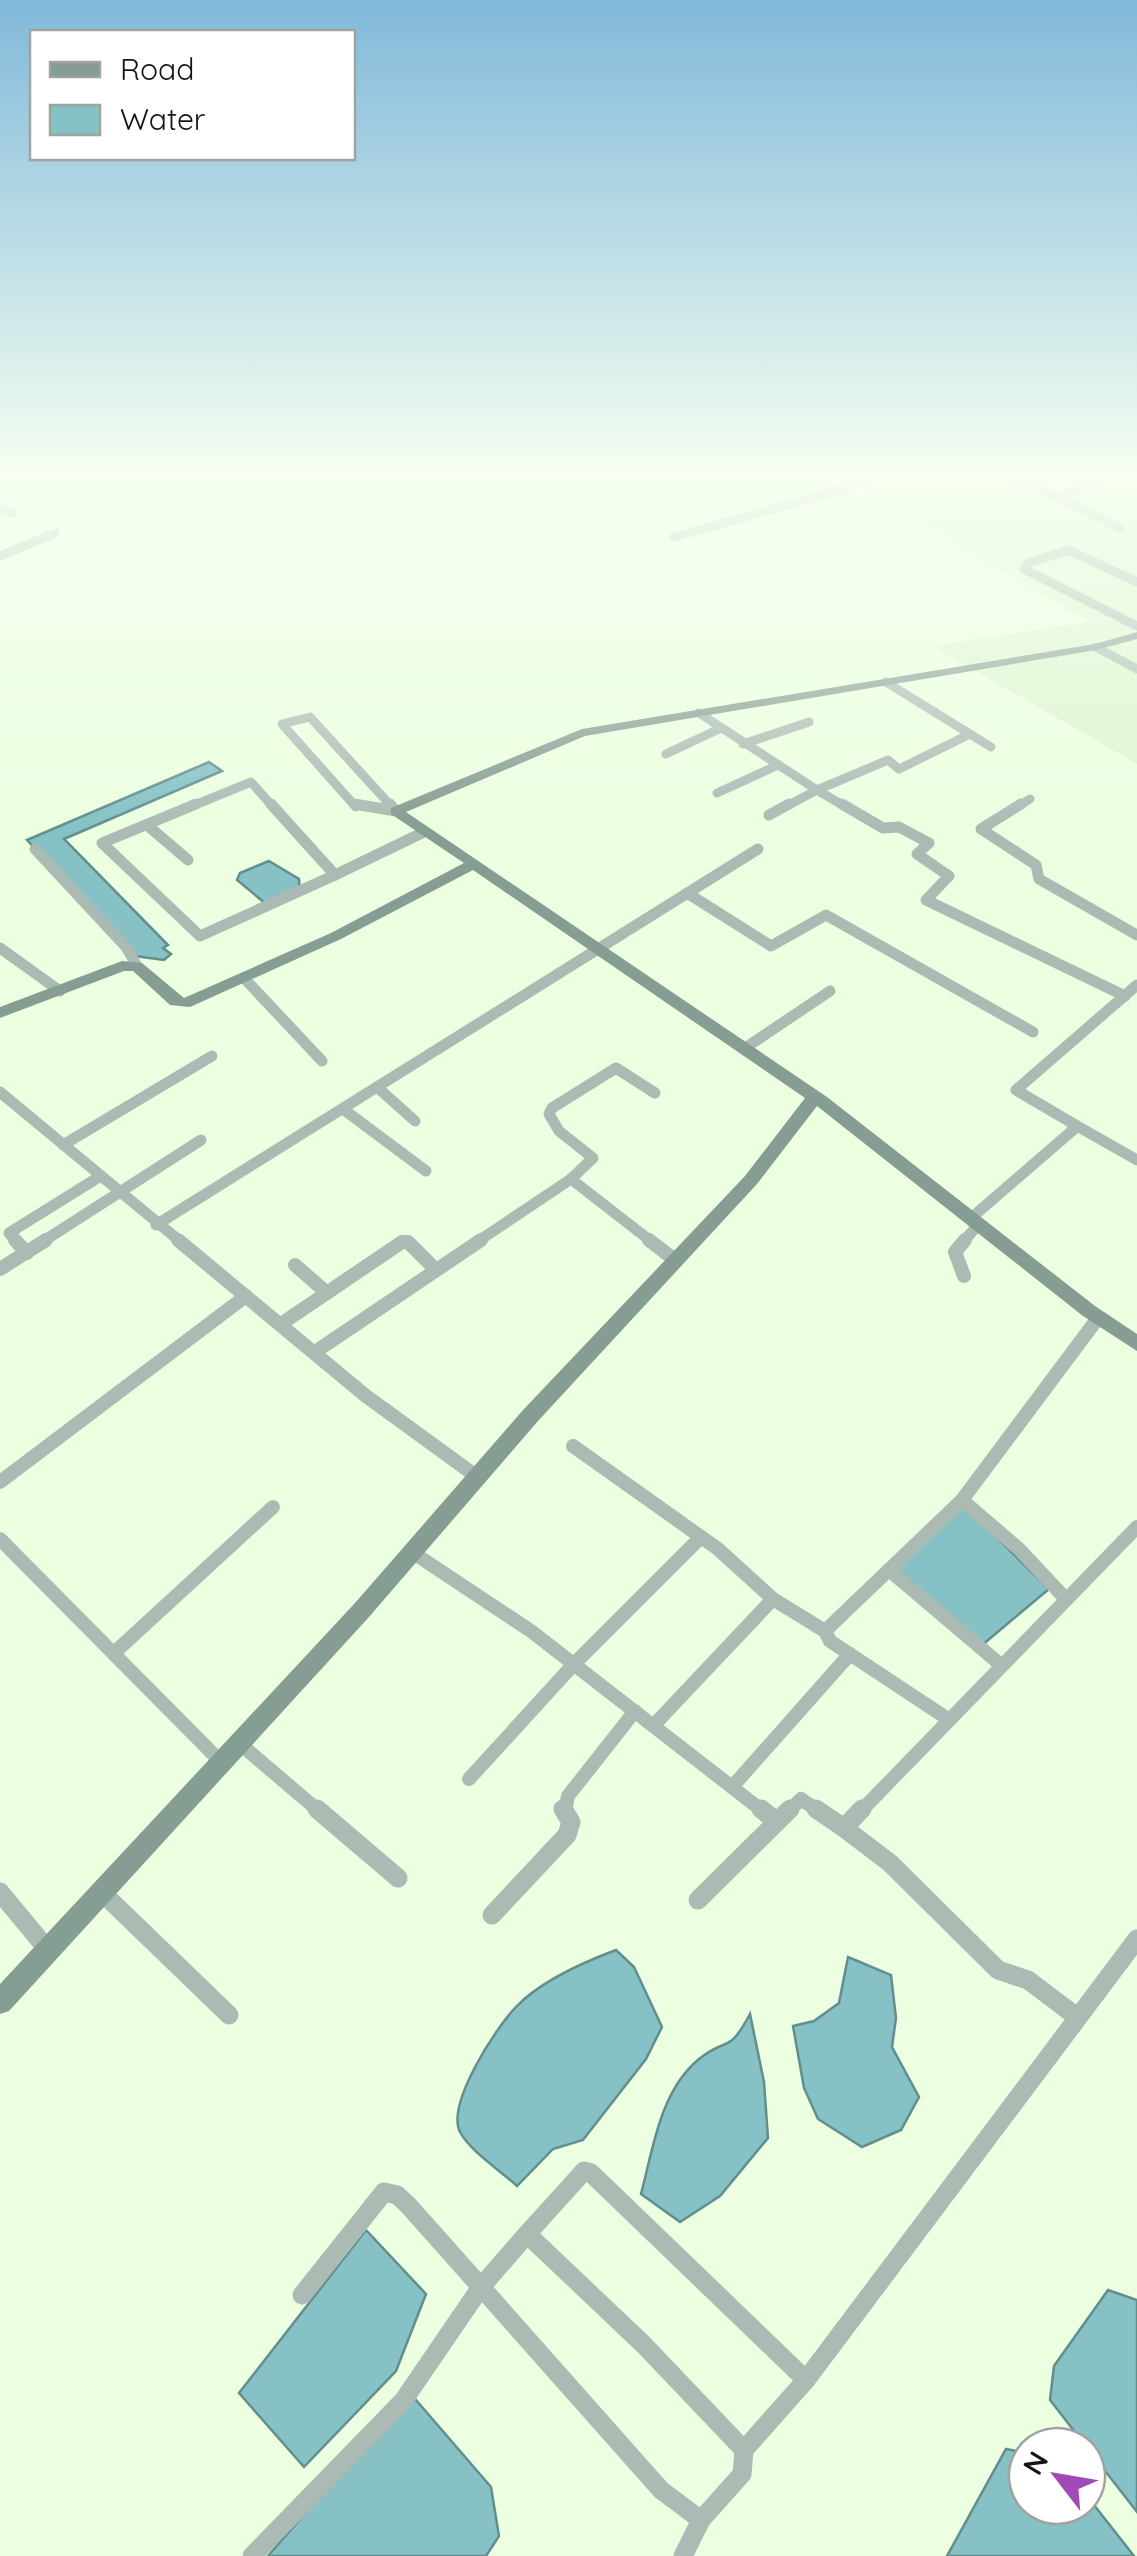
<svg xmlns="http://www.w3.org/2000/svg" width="1137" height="2556" font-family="Quicksand,sans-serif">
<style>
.built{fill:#def4cf}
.water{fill:#85c1c5;stroke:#628e8e;stroke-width:2.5}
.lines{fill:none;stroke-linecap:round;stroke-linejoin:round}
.street-far3{stroke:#abbbb4;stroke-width:9}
.street-far2{stroke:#abbbb4;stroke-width:11}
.street-far1{stroke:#abbbb4;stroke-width:14}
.street{stroke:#abbbb4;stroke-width:19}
.secondary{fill:#869d93;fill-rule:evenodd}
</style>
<rect width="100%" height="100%" fill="#ecffe0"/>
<polygon class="built" points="883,473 1137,473 1137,764 932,646 1089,622 854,484"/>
<g class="water">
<polygon points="209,762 222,771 64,839 168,945 163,948 171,954 164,960 135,956 27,840"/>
<polygon points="269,861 299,879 300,891 266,904 237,880 240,873"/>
<polygon points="958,1505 968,1509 1049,1589 981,1646 890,1568"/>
<path d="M616 1950 634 1967 662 2027 646 2059 583 2140 553 2149 517 2186C501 2171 470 2151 460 2132 446 2104 496 2028 515 2008 539 1982 584 1962 616 1950Z"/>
<polygon points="848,1957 891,1975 896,2018 892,2047 919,2097 901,2130 862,2147 818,2119 804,2088 793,2026 814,2021 839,2003"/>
<path d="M750 2014 764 2082 768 2138 720 2196 680 2222 641 2194C653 2149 660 2091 699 2059 728 2036 728 2055 750 2014Z"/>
<polygon points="366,2230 426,2294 396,2371 304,2467 239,2393"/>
<polygon points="1108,2290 1137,2300 1137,2512 1050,2400 1054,2366"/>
<polygon points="410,2393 491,2487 499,2536 486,2556 268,2556"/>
<polygon points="1006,2449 1027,2453 1027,2506 1087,2506 1087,2496 1134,2556 947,2556"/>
</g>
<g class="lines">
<g class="street-far3">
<polyline points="1003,473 1059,498 1111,473"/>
<polyline points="1059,498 1121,528"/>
<polyline points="0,508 12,513"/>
<polyline points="674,537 848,488 884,473"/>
<polyline points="0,556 55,533"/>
<polyline points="1137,582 1068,550 1028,563 1024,569 1137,626"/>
<polyline points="1096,647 1137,669"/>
<polyline points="886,682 991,747"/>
<polyline points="699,713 817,790 888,760 899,769 968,735"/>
<polyline points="743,744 809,722"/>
<polyline points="666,754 721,728"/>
<polyline points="717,793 776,766"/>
<polyline points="190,807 251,782 273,807"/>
<polyline points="356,807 282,724 310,717 392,807"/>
<polyline points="785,807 817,790 846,807"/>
<polyline points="1017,807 1030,799"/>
</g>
<g class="street-far2">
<polyline points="196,804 102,843 200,936 335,875"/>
<polyline points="271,804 335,875"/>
<polyline points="354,804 396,811 390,804"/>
<polyline points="842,804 883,828 899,827 929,843 917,854 949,876 926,900 1125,996"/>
<polyline points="1021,804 981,829 1036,865 1039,879 1137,935"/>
<polyline points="769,815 789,804"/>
<polyline points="147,825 188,860"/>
<polyline points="35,849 126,947 137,966"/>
<polyline points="335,875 424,832"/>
<polyline points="687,893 771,946 826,915 1033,1032"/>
<polyline points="0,948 60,991"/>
<polyline points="244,978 322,1061"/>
<polyline points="745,1048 830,991"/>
<polyline points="377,1087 415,1121"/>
<polyline points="0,1092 181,1242"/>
<polyline points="343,1109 426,1171"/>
<polyline points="1072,1123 1137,1160"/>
<polyline points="63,1145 212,1056"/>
<polyline points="571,1179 593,1158 559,1131 549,1114 552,1108 616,1068 655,1093"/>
<polyline points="970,1219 1073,1130 1072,1123 1016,1090 1137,985"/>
<polyline points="156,1225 758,849"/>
<polyline points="17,1242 9,1233 99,1177"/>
<polyline points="42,1242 201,1140"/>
<polyline points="402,1242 408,1242"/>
<polyline points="477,1242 571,1179 652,1242"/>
<polyline points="963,1242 978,1225"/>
</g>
<g class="street-far1">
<polyline points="15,1240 27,1253"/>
<polyline points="178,1240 366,1396 476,1476"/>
<polyline points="649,1240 675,1260"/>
<polyline points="295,1265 327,1293"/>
<polyline points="0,1269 46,1240"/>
<polyline points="964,1276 955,1252 965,1240"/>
<polyline points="281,1324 402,1242 408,1242 436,1270"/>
<polyline points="315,1352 481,1240"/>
<polyline points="573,1446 718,1549 773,1599 825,1631 830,1641 948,1719"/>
<polyline points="0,1482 246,1296"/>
<polyline points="962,1500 1019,1549 1064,1597"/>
<polyline points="0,1539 221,1762"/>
<polyline points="412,1552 531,1631 764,1812"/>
<polyline points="889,1570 1001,1665"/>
<polyline points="825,1631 962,1500 1098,1318"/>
<polyline points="114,1653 273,1507"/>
<polyline points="654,1725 773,1599"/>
<polyline points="239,1743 320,1812"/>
<polyline points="469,1779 573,1665 701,1537"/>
<polyline points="732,1787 850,1654"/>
<polyline points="565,1812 568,1796 635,1711"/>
<polyline points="788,1812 801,1799 820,1812"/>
<polyline points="860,1812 1137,1527"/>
</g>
<g class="street">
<polyline points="317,1809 398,1878"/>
<polyline points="761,1809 775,1820"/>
<polyline points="816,1809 844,1828"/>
<polyline points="862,1809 844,1828 890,1863 998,1970 1028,1980 1077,2017"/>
<polyline points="0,1892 48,1950"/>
<polyline points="698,1900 790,1809"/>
<polyline points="112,1902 229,2015"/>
<polyline points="492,1915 567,1835 571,1822 563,1809"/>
<polyline points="527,2234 584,2171 591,2173 806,2380"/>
<polyline points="302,2295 384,2192 397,2195 408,2205 481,2287 527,2234 644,2345 744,2450 806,2380 1137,1939"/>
<polyline points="252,2556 403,2401 481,2287 661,2490 701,2520 742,2474 744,2450"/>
<polyline points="683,2556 701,2520"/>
</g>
<polygon class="secondary" points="1137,632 1137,639 1096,650 585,736 406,812 827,1097 1095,1306 1137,1334 1137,1351 1083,1316 817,1106 757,1184 538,1421 369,1617 9,2011 0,2014 0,1984 355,1603 524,1409 745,1176 805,1098 473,870 341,939 190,1007 170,1005 133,971 124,971 0,1018 0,1007 122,961 142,963 184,998 331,933 464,863 391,814 391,808 582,729 1095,644"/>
</g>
<linearGradient id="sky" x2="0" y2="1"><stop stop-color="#80b9da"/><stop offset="0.57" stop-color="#f6fff1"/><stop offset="1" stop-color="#f6fff1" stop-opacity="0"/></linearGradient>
<rect width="1137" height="831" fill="url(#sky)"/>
<rect x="30" y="30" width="325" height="130" fill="#ffffff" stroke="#a0a39f" stroke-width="2.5"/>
<rect x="50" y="62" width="50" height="15" fill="#869d93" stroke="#a0a39f" stroke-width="2.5"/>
<text x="120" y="80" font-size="30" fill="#12180e">Road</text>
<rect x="50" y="105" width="50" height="30" fill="#85c1c5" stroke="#a0a39f" stroke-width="2.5"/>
<text x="120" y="130" font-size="30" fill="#12180e">Water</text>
<g transform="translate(1057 2476) rotate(301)"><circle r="48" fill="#ffffff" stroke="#a0a39f" stroke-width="2.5"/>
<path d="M0-8L18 38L0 25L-18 38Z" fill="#a149b6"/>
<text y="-15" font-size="28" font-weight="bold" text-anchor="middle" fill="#12180e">N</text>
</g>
</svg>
